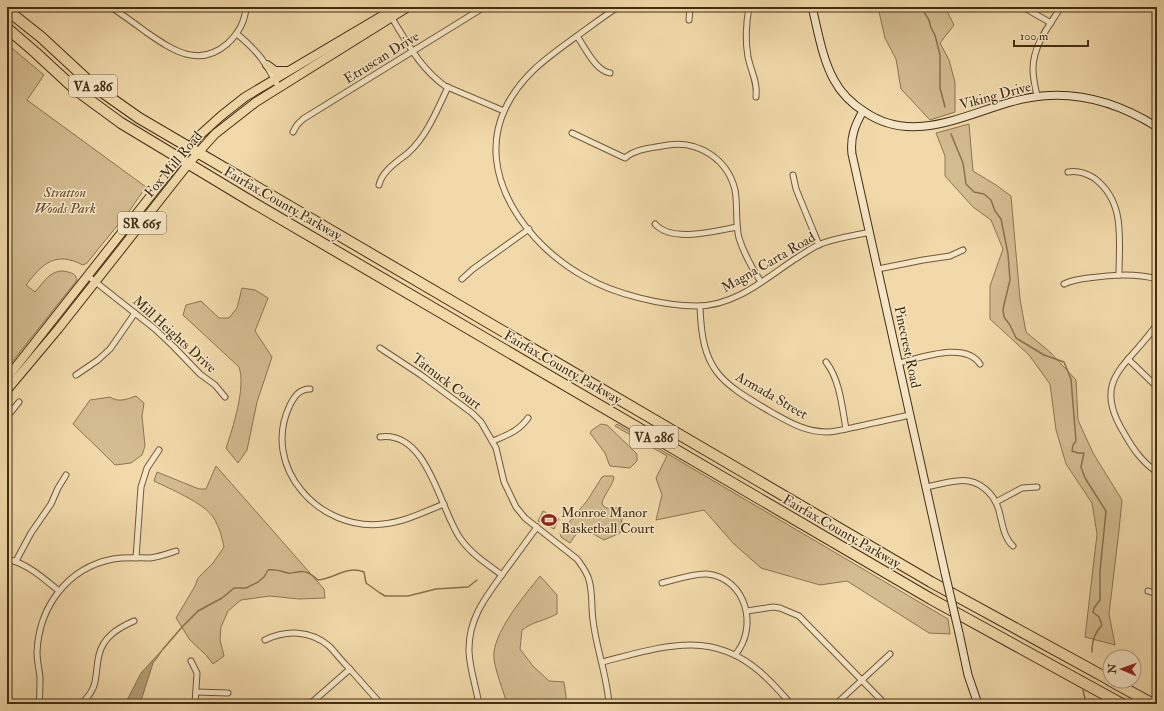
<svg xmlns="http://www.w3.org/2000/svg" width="1164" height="711" font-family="'IM FELL Double Pica',serif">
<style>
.green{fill:#d3bc90;stroke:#8a7652}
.water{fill:#b69f76;stroke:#88724e}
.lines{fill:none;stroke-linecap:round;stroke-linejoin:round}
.stream{stroke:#88724e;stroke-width:1.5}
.street-casing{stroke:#6e5a38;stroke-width:7}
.secondary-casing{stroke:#422f13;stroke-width:9}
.primary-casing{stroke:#422f13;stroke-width:10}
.highway-casing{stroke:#422f13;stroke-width:12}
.street{stroke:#f6e6c7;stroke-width:5}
.secondary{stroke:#f6e6c7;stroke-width:7}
.primary{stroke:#f1d9a9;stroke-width:8}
.highway{stroke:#f1d9a9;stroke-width:10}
.secondary-bridge-casing{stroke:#422f13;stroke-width:9;stroke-linecap:butt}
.secondary-bridge{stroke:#f6e6c7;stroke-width:7}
.labels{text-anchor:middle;stroke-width:3;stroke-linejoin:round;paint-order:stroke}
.shield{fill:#f6e6c7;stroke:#786649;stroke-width:1}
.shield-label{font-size:13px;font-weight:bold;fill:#422f13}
.street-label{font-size:14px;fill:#422f13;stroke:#f6e6c7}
.park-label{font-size:14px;font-style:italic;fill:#5f4b2c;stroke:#f6e6c7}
.poi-label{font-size:14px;fill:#422f13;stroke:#f6e6c7;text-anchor:start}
</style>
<rect width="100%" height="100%" fill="#f1d9a9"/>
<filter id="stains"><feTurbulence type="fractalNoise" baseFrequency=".005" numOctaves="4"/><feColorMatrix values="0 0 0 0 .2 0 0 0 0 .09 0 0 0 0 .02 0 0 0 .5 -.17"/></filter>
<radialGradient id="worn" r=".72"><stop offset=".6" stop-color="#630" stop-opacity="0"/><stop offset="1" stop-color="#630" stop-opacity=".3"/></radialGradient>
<g class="green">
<polygon points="878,7 945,7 954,25 940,43 949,60 955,82 955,112 930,120 901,89 896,59 885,38"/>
<path d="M7 44 44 75 27 100 146 187 130 210 87 263 83 265C55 251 43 263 26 285L35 292C44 282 52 267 68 272 73 273 76 275 77 280L8 367Z"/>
<polygon points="969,124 973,171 996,185 1011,196 1020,299 1026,332 1051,353 1076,380 1078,420 1093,453 1122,500 1119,530 1109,614 1115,645 1085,637 1097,534 1092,503 1066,464 1056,430 1050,384 1029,355 990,319 990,286 1003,249 991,220 973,207 945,176 945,156 936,133"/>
<path d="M242 288 255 290 268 298 255 331 272 357 257 402 247 450 238 463 226 448C233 428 246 387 239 367L183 315 186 305 201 301 219 318H229L237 308Z"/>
<path d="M136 396 144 403 142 416 145 446 142 455 131 463 115 465 100 450 73 424 90 400 110 397C119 403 127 399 136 396Z"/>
<polygon points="601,424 607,425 637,454 637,461 630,468 610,466 609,464 605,453 590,433 592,430"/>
<polygon points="617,424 948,619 950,634 929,633 847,581 820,585 761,568 734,544 704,510 656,520 662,495 656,478 667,456 615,426"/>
<path d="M216 466 324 589 325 598 299 599 270 596 241 600 228 611 221 627 220 640 224 656 213 664 206 655 190 640 176 618 195 586 198 578 213 563 224 547C222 537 219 526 213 517 204 503 170 489 154 481L157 472 199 489H206Z"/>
<path d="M604 476H613L614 478C612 487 602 497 602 504L606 508H619L623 512 620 533 604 540 581 527 570 543 561 537 560 533 587 501 602 477Z"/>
<polygon points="543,511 559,519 554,529 538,521"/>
<path d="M540 576 557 595V614C544 621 534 621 522 630L520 649 533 666 549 681 564 682 567 704H507C503 690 496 673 494 659 491 634 525 595 540 576Z"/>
</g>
<polygon class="water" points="163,649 157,658 153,663 140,704 125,704 141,673"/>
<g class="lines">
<g class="stream">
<polyline points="921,7 929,20 931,28 935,35 940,55 940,88 945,107"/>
<path d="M951 134 963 163 966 184 974 192 984 194 991 200 995 211 1001 219 1008 254 1010 280 1003 309 1004 317 1010 325 1016 338 1044 355 1064 362 1071 379 1076 441 1073 445 1072 451 1078 453H1084L1081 467 1085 478 1106 511 1100 571V600L1094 608 1093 612 1099 617 1102 625C1095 633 1092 640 1092 652"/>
<path d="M163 649 183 626 198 611 222 598 234 588H246L258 582 264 577 268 570C278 569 279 571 288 573 291 574 294 572 297 572 307 570 312 575 318 580 334 579 347 565 364 572L366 583 380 593 385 596H408L436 589 468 587 477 580"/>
<polyline points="1083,690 1086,703 1088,704"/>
</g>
<defs>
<g id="street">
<path d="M111 7C123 15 134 23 146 32 171 49 198 69 227 44 238 34 245 23 246 7"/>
<path d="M618 7C604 16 591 26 577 36 548 57 521 75 505 109 474 175 528 246 585 277 614 294 663 306 697 306 735 306 765 279 795 259 802 255 810 249 818 245 834 238 853 236 870 232"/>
<path d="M749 7C746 24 745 40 748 57 751 71 758 83 756 97"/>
<polyline points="1023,7 1051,23"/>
<path d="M390 15C407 42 419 67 445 86L504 111"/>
<polyline points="689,20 690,7"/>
<path d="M237 34C259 52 266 63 279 88"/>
<path d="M577 36C586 49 595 70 610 73"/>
<path d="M1037 96C1035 87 1033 78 1033 69 1033 45 1049 26 1061 7"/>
<polyline points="293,132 297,125 303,119 481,9 486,7"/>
<path d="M572 133 625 158C637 148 653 148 668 145 699 140 728 160 735 190 738 206 735 222 739 238 744 254 752 268 761 282"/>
<path d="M1068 172C1078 170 1086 173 1094 178 1126 202 1119 239 1119 275"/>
<polyline points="793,175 796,189 819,245"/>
<path d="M379 185C382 171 397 162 408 153 427 136 437 110 448 87"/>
<path d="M655 224C672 243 715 231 737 227"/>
<polyline points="878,269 923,260 950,256 963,250"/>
<polyline points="88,276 155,329 173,346 200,374 215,385 225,397"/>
<polyline points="462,279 473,269 529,229"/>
<path d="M1064 284C1072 280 1080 279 1088 278 1112 275 1134 273 1157 279"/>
<path d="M700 306C702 370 718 381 771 412 789 422 805 432 827 432 838 432 849 428 860 426 877 422 893 419 910 415"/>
<path d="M1157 324C1129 366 1090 378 1124 433 1133 449 1142 462 1157 472"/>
<path d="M380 348 421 375 472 413 481 422 496 448 504 482 516 507 525 518 577 559C582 566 587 572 589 580 593 593 591 607 593 620 596 648 607 675 609 704"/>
<polyline points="1128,359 1157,387"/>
<path d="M826 362C840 380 842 407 846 429"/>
<path d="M899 363C921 358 965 341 980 364"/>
<polyline points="76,375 98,360 110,349 135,313"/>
<path d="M310 389C299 389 294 397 290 405 260 467 320 532 383 524 404 522 424 512 444 504"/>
<polyline points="7,417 19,402"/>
<path d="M380 437C428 430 440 510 460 538 471 554 487 564 502 575"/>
<path d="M493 441C507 435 519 431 528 418"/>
<path d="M926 487C936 485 947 482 957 481 979 478 996 494 1000 515 1003 526 1004 538 1013 546"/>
<polyline points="996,502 1022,488 1037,487"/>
<polyline points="136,558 141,487 147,468 159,450"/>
<path d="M7 559C28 564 43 578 59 591"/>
<polyline points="16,561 31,533 51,504 58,488 66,475"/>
<path d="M662 583C675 580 694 573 707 574 746 578 759 627 735 655"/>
<polyline points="1148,591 1157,594"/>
<polyline points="747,611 773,607 780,608 799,616 885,704"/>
<path d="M265 640C286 630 310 630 329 646 335 652 340 659 346 665 358 678 369 691 381 704"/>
<polyline points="191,661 197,673 195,704"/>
<path d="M602 662C659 648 709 628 759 671 771 681 781 693 791 704"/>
<polyline points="196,692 228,693"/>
<polyline points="7,703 9,704"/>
<path d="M39 704C40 695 40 686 40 677 39 669 37 661 37 652 39 607 67 568 113 559 125 557 137 558 150 558 159 557 167 554 176 551"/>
<path d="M81 704C100 686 94 677 99 655 103 637 118 628 134 621"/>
<polyline points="310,704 350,669"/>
<path d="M479 704C476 687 470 670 469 652 468 619 485 598 504 572 515 557 526 542 537 527"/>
<polyline points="836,704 890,654"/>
</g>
<g id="secondary">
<path d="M812 7C818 31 822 58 834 80 841 93 852 104 865 112 922 151 983 101 1042 96 1085 92 1122 105 1157 127"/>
<path d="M863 111C855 125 850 137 852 154L945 573"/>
<polyline points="959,633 968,675 978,704"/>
</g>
<g id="primary">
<polyline points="267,65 275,71 287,71"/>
<polyline points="7,378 171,170 200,135 221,116 245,97 397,7"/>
<polyline points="7,390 59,328 189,163 215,134 256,102 408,7"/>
</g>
<g id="highway">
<polyline points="7,10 41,37 95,87 139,118 931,582 1110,680"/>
<polyline points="7,28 36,53 76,90 121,123 252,202 854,554 931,599 1122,704"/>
<polyline points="1111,681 1153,704"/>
</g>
</defs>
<use href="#street" class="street-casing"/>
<use href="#secondary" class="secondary-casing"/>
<use href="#primary" class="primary-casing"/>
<use href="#highway" class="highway-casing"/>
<use href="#street" class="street"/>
<use href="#secondary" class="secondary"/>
<use href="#primary" class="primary"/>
<use href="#highway" class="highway"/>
<defs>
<polyline id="secondary-bridge" points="945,573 959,633"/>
</defs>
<use href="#secondary-bridge" class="secondary-bridge-casing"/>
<use href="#secondary-bridge" class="secondary-bridge"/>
</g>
<defs>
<symbol id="stadium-bare" viewBox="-9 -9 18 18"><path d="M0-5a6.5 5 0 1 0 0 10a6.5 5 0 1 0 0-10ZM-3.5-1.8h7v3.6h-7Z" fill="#8f2418" stroke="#f6e6c7" stroke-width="2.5" paint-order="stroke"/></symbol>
</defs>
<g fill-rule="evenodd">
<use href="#stadium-bare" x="538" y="509" width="22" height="22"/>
</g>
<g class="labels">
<g class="shield">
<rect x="69" y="75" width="48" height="22" rx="3"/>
<rect x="118" y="212" width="48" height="22" rx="3"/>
<rect x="630" y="426" width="48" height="22" rx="3"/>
</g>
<g class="shield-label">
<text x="93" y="91">VA 286</text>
<text x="142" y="228">SR 665</text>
<text x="654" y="442">VA 286</text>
</g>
<g class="street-label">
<text transform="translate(381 57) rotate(-32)" y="5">Etruscan Drive</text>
<text transform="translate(995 95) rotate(-15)" y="5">Viking Drive</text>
<text transform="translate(173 164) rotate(-50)" y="5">Fox Mill Road</text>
<text transform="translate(283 203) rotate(30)" y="5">Fairfax County Parkway</text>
<text transform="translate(768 262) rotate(-30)" y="5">Magna Carta Road</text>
<text transform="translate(175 334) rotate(42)" y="5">Mill Heights Drive</text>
<text transform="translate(908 347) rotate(78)" y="5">Pinecrest Road</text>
<text transform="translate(563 367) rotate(30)" y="5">Fairfax County Parkway</text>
<text transform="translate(447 381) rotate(37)" y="5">Tatnuck Court</text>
<text transform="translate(772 395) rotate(30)" y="5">Armada Street</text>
<text transform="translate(842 531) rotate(30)" y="5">Fairfax County Parkway</text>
</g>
<g class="park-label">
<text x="65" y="197">Stratton<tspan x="65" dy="16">Woods Park</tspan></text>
</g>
<g class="poi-label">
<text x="561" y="517">Monroe Manor<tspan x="561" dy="16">Basketball Court</tspan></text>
</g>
</g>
<rect width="1164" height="711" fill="none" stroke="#f1d9a9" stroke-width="24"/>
<rect x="8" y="8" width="1148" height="695" fill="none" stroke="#422f13" stroke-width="2"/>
<rect x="12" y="12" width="1140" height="687" fill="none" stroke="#422f13"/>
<g transform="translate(1122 669) rotate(272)"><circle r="19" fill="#f6e6c7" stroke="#ae9d7f"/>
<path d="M0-3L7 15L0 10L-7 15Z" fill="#8f2418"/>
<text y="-6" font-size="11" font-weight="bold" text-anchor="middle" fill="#422f13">N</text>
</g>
<path d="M1014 40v6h74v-6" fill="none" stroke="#422f13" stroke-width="2"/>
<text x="1020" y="40" font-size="12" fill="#422f13" stroke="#f6e6c7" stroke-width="3" paint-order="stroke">100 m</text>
<rect width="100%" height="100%" filter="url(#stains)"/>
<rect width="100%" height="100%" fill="url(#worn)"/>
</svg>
